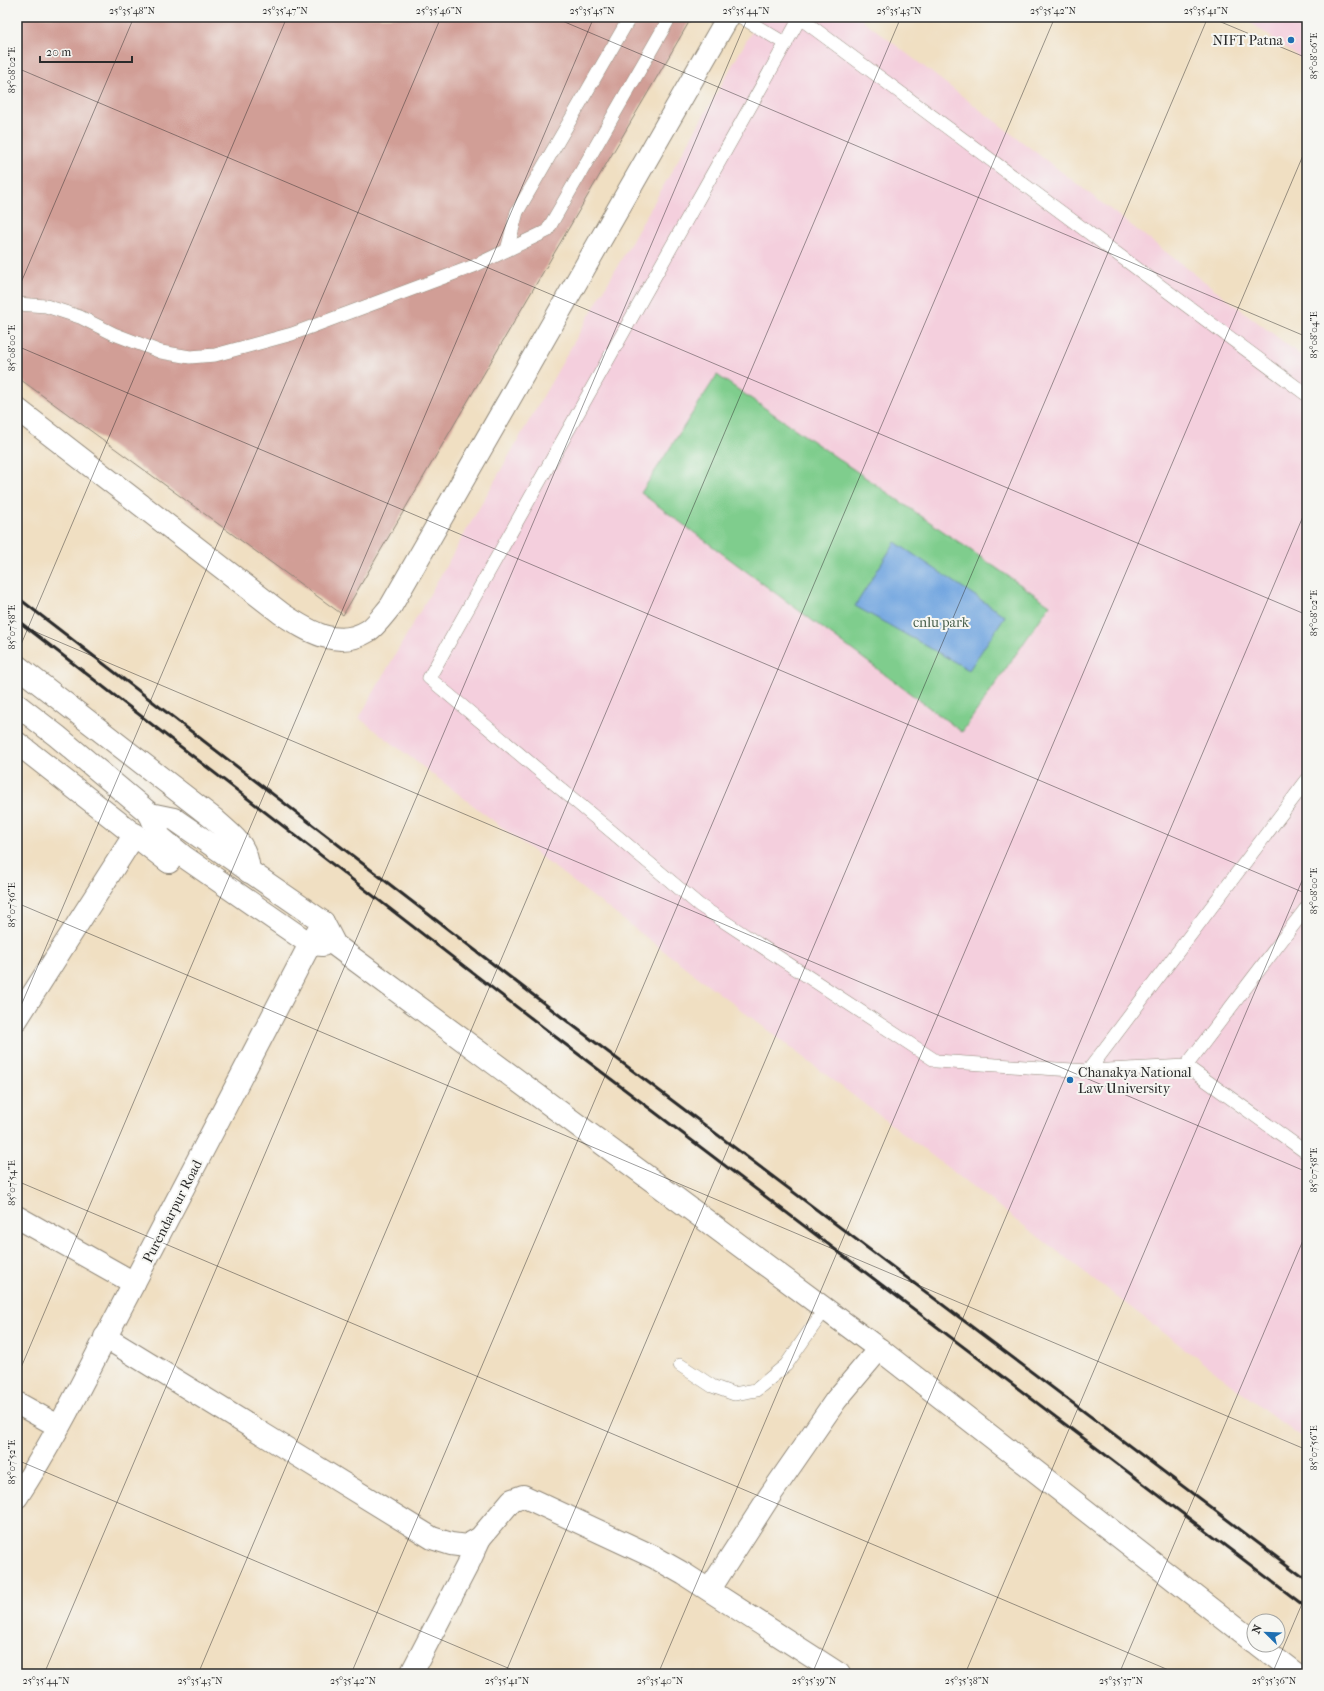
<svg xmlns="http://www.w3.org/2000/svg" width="1324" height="1691" font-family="'IM FELL French Canon',serif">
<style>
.built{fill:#f4cfdd}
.green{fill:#7fcd8d;stroke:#557c5c}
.water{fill:#75a7e0;stroke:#506986}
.building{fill:#d19e96}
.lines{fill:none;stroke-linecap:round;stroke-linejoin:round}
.service-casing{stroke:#8e8576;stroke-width:14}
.minor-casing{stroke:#8e8576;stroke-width:24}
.tertiary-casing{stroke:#8e8576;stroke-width:24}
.service{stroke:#fff;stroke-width:13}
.minor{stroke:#fff;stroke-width:22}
.tertiary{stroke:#fff;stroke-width:22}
.rail{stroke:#2b2b2b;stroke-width:3}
.ticks{fill:none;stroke:#2b2b2b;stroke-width:1;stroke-opacity:0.45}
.poi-dot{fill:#1f6fb2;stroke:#f6f6f2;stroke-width:1.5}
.labels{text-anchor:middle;stroke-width:4;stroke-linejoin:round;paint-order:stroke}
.poi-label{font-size:14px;fill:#2b2b2b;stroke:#f6f6f2;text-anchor:end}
.park-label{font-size:14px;fill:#445c48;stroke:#f6f6f2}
.street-label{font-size:14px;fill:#2b2b2b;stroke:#f6f6f2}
.neatline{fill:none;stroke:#2b2b2b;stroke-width:1.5}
.ticks-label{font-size:10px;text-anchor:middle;fill:#2b2b2b}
</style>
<rect width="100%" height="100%" fill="#f6f6f2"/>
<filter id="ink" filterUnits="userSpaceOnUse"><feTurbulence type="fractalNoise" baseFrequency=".025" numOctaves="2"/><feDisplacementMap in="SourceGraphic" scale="8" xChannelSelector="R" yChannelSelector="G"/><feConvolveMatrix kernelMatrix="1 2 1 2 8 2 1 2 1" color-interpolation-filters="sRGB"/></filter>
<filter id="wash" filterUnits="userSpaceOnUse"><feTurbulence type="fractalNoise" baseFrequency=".012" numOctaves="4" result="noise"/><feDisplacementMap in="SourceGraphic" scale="16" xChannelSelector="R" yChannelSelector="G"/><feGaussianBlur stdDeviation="0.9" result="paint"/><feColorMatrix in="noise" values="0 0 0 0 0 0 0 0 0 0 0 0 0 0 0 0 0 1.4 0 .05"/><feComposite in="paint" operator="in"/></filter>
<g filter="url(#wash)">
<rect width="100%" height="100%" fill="#f0dfc2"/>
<g class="built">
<polygon points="760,17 859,17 1307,360 1307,1442 359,718"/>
<polygon points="1243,17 1307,17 1307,63"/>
</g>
<polygon class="green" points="717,375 1050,605 962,732 641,493"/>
<polygon class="water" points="895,542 1005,616 969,670 855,606"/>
<g id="blocks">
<polygon class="building" points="17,17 692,17 343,615 17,377"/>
</g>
</g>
<g filter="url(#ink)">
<use href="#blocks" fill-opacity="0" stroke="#8e8576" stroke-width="1"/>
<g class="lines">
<defs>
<g id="service">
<polyline points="741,17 786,44"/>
<polyline points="507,250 517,212 630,17"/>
<polyline points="17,304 46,306 80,317 114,334 161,352 190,357 215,355 292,334 474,266 547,231 670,17"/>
<polyline points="1307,780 1088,1071 1186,1066 1307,907"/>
<polyline points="1186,1066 1307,1153"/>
<polyline points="1088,1071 936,1061 699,905 429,678 800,18 1307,395"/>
<polyline points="680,1365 712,1386 734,1394 756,1390 786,1365 825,1309"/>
</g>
<g id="minor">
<path d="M17 409 282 614C308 631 337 650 368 631 376 626 384 614 391 606L728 17"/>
<polyline points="17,1019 135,834"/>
<polyline points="17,1217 134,1283"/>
<polyline points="105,1337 432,1538 451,1544 466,1546 480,1538 512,1500 523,1496 654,1557 684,1574 839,1674"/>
<polyline points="17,1403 58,1426"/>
<polyline points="710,1589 771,1494 836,1400 879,1349"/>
<polyline points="411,1674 469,1562 480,1538"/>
</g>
<g id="tertiary">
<path d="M17 666 214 819C233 837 247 843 249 872"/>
<polyline points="17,705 57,736 150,814 160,837 183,856 310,944 323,945"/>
<polyline points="17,743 169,862"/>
<polyline points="150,814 174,819 323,922 335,945 879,1349 1254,1642"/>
<path d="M17 1497C57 1436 89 1369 123 1304 186 1185 247 1064 310 944L323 922"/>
<polyline points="1258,1645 1296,1674"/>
</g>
</defs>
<use href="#service" class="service-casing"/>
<use href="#minor" class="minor-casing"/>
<use href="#tertiary" class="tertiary-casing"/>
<use href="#service" class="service"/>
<use href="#minor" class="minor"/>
<use href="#tertiary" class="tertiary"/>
<g class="rail">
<polyline points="17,597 563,1018 1307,1580"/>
<polyline points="17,620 553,1035 1307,1608"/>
</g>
</g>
</g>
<path class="ticks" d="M553 17 1307 337M1209 17 1307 58M17 68 1307 615M17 292 134 17M17 346 1307 894M17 624 1307 1172M17 654 287 17M17 903 1307 1450M17 1015 441 17M17 1181 1178 1674M17 1377 594 17M17 1460 522 1674M44 1674 748 17M198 1674 901 17M351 1674 1055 17M505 1674 1208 17M658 1674 1307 146M812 1674 1307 507M965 1674 1307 869M1119 1674 1307 1231M1272 1674 1307 1592"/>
<g class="poi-dot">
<circle cx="1291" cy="40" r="4"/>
<circle cx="1070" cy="1080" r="4"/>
</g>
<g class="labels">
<g class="poi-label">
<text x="1283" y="45">NIFT Patna</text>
<text x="1078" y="1077" text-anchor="start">Chanakya National<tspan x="1078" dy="16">Law University</tspan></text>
</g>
<g class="park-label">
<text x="941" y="627">cnlu park</text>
</g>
<g class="street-label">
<text transform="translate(172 1211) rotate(-63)" y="5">Purendarpur Road</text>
</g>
</g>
<rect width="1324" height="1691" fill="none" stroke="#f6f6f2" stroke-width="44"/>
<g transform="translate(1266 1633) rotate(293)"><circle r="19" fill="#f6f6f2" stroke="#a5a5a2"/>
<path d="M0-3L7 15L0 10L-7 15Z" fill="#1f6fb2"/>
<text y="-6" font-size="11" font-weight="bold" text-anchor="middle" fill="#2b2b2b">N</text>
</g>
<path d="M40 56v6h92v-6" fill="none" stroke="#2b2b2b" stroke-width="2"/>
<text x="46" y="56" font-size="12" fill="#2b2b2b" stroke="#f6f6f2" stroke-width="3" paint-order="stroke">20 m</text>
<rect x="22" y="22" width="1280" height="1647" class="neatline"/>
<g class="ticks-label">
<text x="132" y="14">25°35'48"N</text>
<text x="285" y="14">25°35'47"N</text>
<text x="439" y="14">25°35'46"N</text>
<text x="592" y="14">25°35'45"N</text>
<text x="746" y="14">25°35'44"N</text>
<text x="899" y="14">25°35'43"N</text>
<text x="1053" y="14">25°35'42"N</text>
<text x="1206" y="14">25°35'41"N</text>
<text transform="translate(1313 56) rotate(-90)" y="4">85°08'06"E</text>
<text transform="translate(11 70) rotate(-90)" y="4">85°08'02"E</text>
<text transform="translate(1313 335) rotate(-90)" y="4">85°08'04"E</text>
<text transform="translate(11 348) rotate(-90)" y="4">85°08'00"E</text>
<text transform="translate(1313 613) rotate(-90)" y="4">85°08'02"E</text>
<text transform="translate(11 627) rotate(-90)" y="4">85°07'58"E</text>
<text transform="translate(1313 891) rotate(-90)" y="4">85°08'00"E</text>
<text transform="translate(11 905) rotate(-90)" y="4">85°07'56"E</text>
<text transform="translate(1313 1170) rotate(-90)" y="4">85°07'58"E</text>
<text transform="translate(11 1183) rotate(-90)" y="4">85°07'54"E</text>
<text transform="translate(1313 1448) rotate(-90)" y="4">85°07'56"E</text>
<text transform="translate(11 1462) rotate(-90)" y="4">85°07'52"E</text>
<text x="46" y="1684">25°35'44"N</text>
<text x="200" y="1684">25°35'43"N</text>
<text x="353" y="1684">25°35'42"N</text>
<text x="507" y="1684">25°35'41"N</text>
<text x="660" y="1684">25°35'40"N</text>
<text x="814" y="1684">25°35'39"N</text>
<text x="967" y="1684">25°35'38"N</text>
<text x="1121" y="1684">25°35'37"N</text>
<text x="1274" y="1684">25°35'36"N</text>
</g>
</svg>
